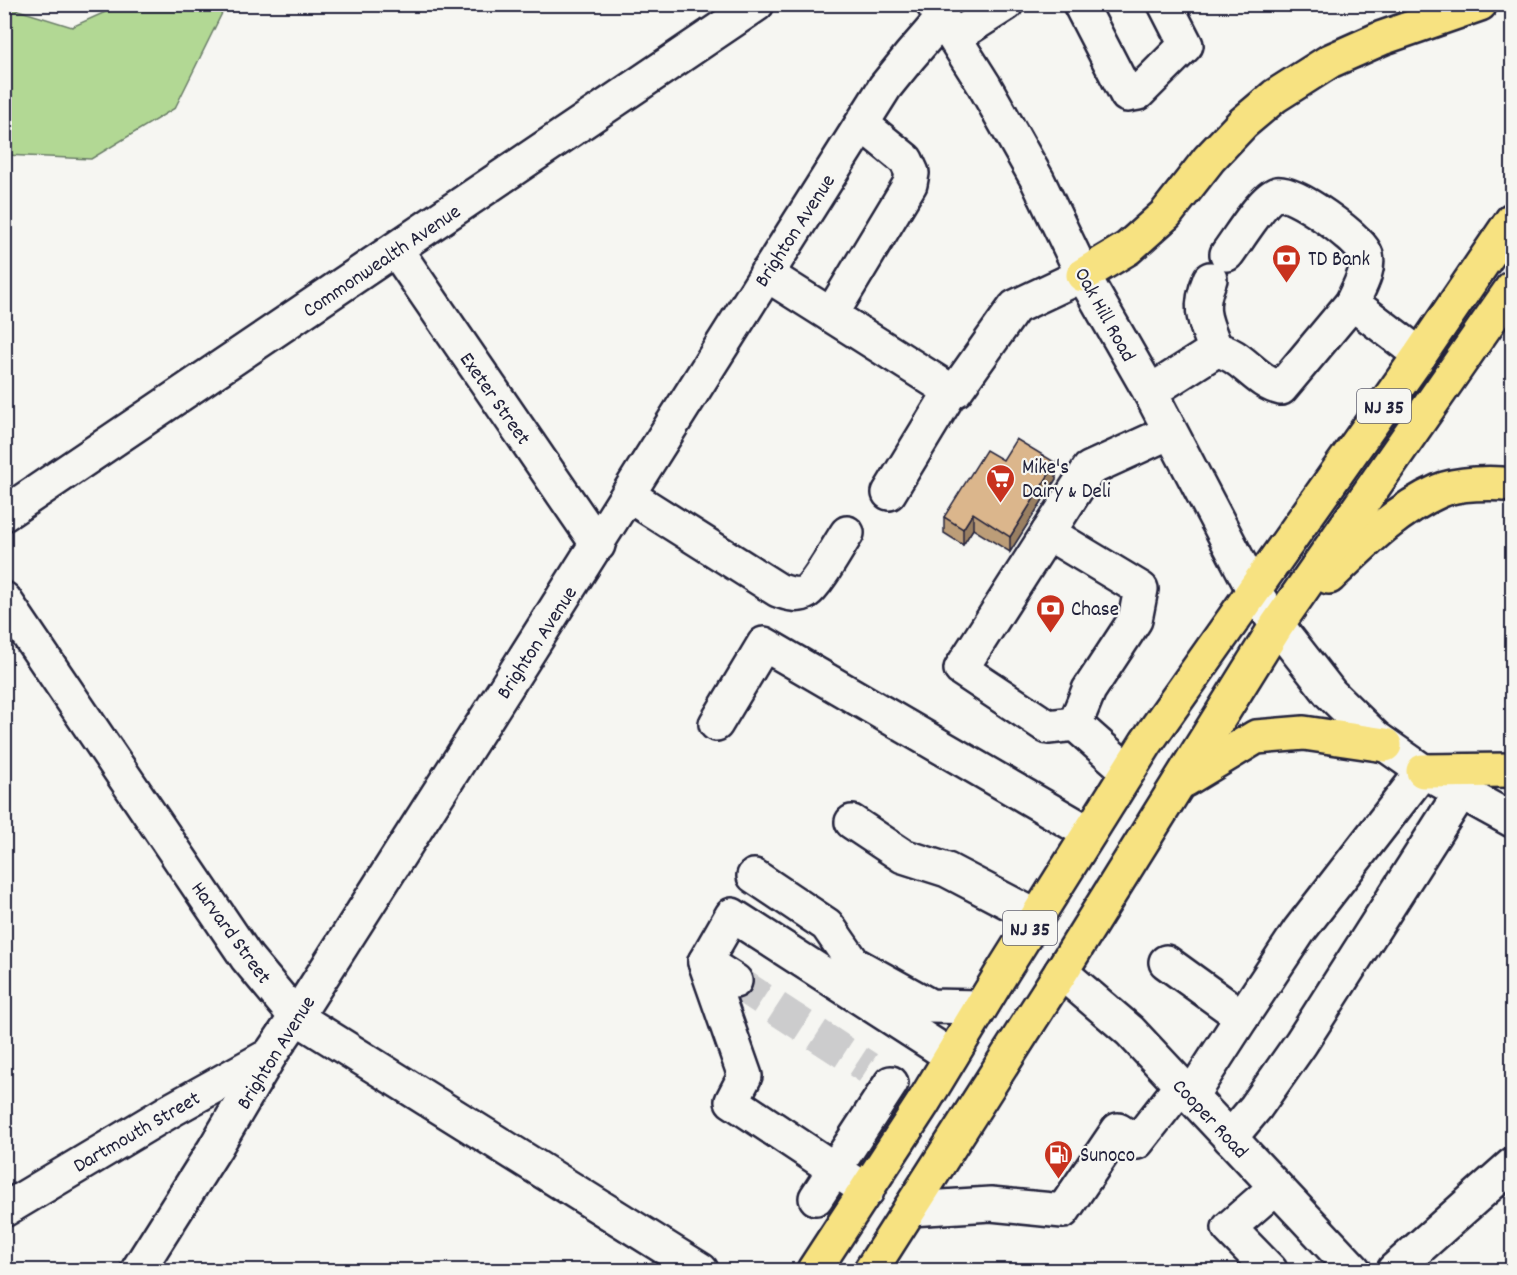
<svg xmlns="http://www.w3.org/2000/svg" width="1517" height="1275" font-family="Dekko,sans-serif">
<style>
.green{fill:#b2d894;stroke:#6a7d68;stroke-width:1.5}
.lines{fill:none;stroke-linecap:round;stroke-linejoin:round}
.minor-tunnel{stroke:#cccccd;stroke-width:33;stroke-dasharray:33 16;stroke-linecap:butt}
.minor-casing{stroke:#22223b;stroke-width:38}
.highway-casing{stroke:#22223b;stroke-width:38}
.minor{stroke:#f6f6f2;stroke-width:33}
.highway{stroke:#f7e281;stroke-width:33}
.wall{fill:#bc9d78;stroke:#22223b;stroke-width:1.5}
.shaded-wall{fill:#997f62;stroke:#22223b;stroke-width:1.5}
.building{fill:#dbb68c;stroke:#22223b;stroke-width:1.5}
.labels{text-anchor:middle;stroke-width:4.5;stroke-linejoin:round;paint-order:stroke}
.shield{fill:#f6f6f2;stroke:#626272;stroke-width:1.5}
.shield-label{font-size:20px;font-weight:bold;fill:#22223b}
.street-label{font-size:21px;fill:#22223b;stroke:#f6f6f2}
.poi-label{font-size:21px;fill:#22223b;stroke:#f6f6f2;text-anchor:start}
</style>
<rect width="100%" height="100%" fill="#f6f6f2"/>
<filter id="ink" filterUnits="userSpaceOnUse"><feTurbulence type="fractalNoise" baseFrequency=".0167" numOctaves="2"/><feDisplacementMap in="SourceGraphic" scale="12" xChannelSelector="R" yChannelSelector="G"/><feConvolveMatrix kernelMatrix="1 2 1 2 8 2 1 2 1" color-interpolation-filters="sRGB"/></filter>
<g filter="url(#ink)">
<polygon class="green" points="121,5 226,5 175,108 91,159 5,155 5,6 72,27"/>
<g class="lines">
<polyline class="minor-tunnel" points="735,981 868,1068"/>
<defs>
<g id="minor">
<polyline points="933,4 984,85 1037,179 1083,275 1150,392 1254,591 1277,625 1330,693 1376,738 1423,771 1512,820"/>
<polyline points="1080,4 1127,95 1138,93 1186,45 1165,4"/>
<polyline points="954,37 1006,4"/>
<polyline points="396,250 598,545"/>
<path d="M1227 254C1237 241 1263 198 1277 194 1292 189 1361 239 1366 255 1370 270 1358 289 1352 303"/>
<polyline points="766,274 951,391"/>
<path d="M1210 279C1197 310 1205 321 1216 350"/>
<polyline points="831,315 910,184 912,173 906,160 862,124"/>
<path d="M1150 392 1216 350C1241 353 1256 383 1281 388L1352 303 1420 355"/>
<polyline points="889,493 951,391 956,390 1015,307 1083,275"/>
<path d="M628 495 778 590C786 593 798 597 806 592 817 585 839 545 847 533"/>
<polyline points="4,514 757,4"/>
<polyline points="1048,533 961,669 1048,727 1075,724"/>
<polyline points="4,599 247,958 296,1017 701,1270"/>
<polyline points="716,724 764,644 1089,833"/>
<polyline points="1128,771 1075,724 1089,690 1135,620 1141,589 1048,533 1089,469 1170,432"/>
<polyline points="852,822 903,856 947,870 1037,917"/>
<polyline points="754,876 827,925 854,964 930,1006 980,1007"/>
<polyline points="705,962 745,1076 732,1101 867,1191"/>
<polyline points="1166,962 1242,1017 1191,1096"/>
<polyline points="1061,972 1130,1031 1354,1270"/>
<polyline points="735,981 705,962 732,915 951,1056"/>
<polyline points="1242,1017 1299,931 1423,771"/>
<polyline points="1230,1138 1256,1107 1301,1043 1461,792"/>
<polyline points="816,1198 891,1083"/>
<polyline points="910,1209 991,1204 1063,1211 1118,1130 1137,1142 1181,1086"/>
<polyline points="4,1210 173,1109 270,1055"/>
<path d="M138 1270 215 1148 270 1055 296 1017C494 708 689 398 885 87L910 56 942 19"/>
<polyline points="1270,1270 1229,1228 1276,1187"/>
<polyline points="1394,1270 1512,1165"/>
</g>
<g id="highway">
<polyline points="1083,275 1128,248 1166,214 1209,159 1243,123 1275,96 1330,61 1382,38 1480,4"/>
<path d="M1329 577C1362 545 1396 510 1439 491 1457 483 1493 482 1512 485"/>
<polyline points="1423,771 1512,770"/>
<polyline points="1185,780 1256,737 1304,733 1385,745"/>
<polyline points="814,1270 923,1103 1003,971 1146,743 1420,355 1512,220"/>
<polyline points="871,1270 1061,972 1277,625 1512,288"/>
</g>
</defs>
<use href="#minor" class="minor-casing"/>
<use href="#highway" class="highway-casing"/>
<use href="#minor" class="minor"/>
<use href="#highway" class="highway"/>
</g>
<polygon class="wall" points="1003,460 1056,479 1010,552 973,529 963,545 944,533 944,517"/>
<g class="shaded-wall">
<polygon points="1056,463 1056,479 1010,552 1010,537"/>
<polygon points="973,513 973,529 963,545 963,529"/>
</g>
<polygon class="building" points="1016,439 1056,463 1010,537 973,513 963,529 944,517 986,450 1003,460"/>
</g>
<defs>
<symbol id="bank-pin" viewBox="-11 -11 22 30"><path d="M0 17L-7.5 6A9.5 9.5 0 1 1 7.5 6Z" fill="#c8321e" stroke="#f6f6f2"/><path d="M-6-4H6V4H-6ZM0-2.3a2.3 2.3 0 1 0 0 4.6a2.3 2.3 0 1 0 0-4.6Z" fill="#fff"/></symbol>
<symbol id="supermarket-pin" viewBox="-11 -11 22 30"><path d="M0 17L-7.5 6A9.5 9.5 0 1 1 7.5 6Z" fill="#c8321e" stroke="#f6f6f2"/><path d="M-6-5.5h2.5l.6 2H6L4.5 2H-2.5L-4.4-4H-6ZM-1.5 3.2a1.3 1.3 0 1 0 .1 0ZM3 3.2a1.3 1.3 0 1 0 .1 0Z" fill="#fff"/></symbol>
<symbol id="fuel-pin" viewBox="-11 -11 22 30"><path d="M0 17L-7.5 6A9.5 9.5 0 1 1 7.5 6Z" fill="#c8321e" stroke="#f6f6f2"/><path d="M-5.5-6h7V0h2V4h1.3V-2.5L3-4.5l.8-.8L6-3V5H2.5V1h-1V6h-7ZM-4.2-4.7v3.2H.2V-4.7Z" fill="#fff"/></symbol>
</defs>
<g fill-rule="evenodd">
<use href="#bank-pin" x="1270" y="242" width="33" height="45"/>
<use href="#supermarket-pin" x="984" y="462" width="33" height="45"/>
<use href="#bank-pin" x="1034" y="592" width="33" height="45"/>
<use href="#fuel-pin" x="1042" y="1138" width="33" height="45"/>
</g>
<g class="labels">
<g class="shield">
<rect x="1357" y="389" width="54" height="34" rx="4.5"/>
<rect x="1003" y="911" width="54" height="34" rx="4.5"/>
</g>
<g class="shield-label">
<text x="1384" y="413">NJ 35</text>
<text x="1030" y="935">NJ 35</text>
</g>
<g class="street-label">
<text transform="translate(794 230) rotate(-57)" y="7">Brighton Avenue</text>
<text transform="translate(381 260) rotate(-34)" y="7">Commonwealth Avenue</text>
<text transform="translate(1106 314) rotate(61)" y="7">Oak Hill Road</text>
<text transform="translate(496 398) rotate(55)" y="7">Exeter Street</text>
<text transform="translate(536 642) rotate(-57)" y="7">Brighton Avenue</text>
<text transform="translate(232 932) rotate(54)" y="7">Harvard Street</text>
<text transform="translate(275 1052) rotate(-58)" y="7">Brighton Avenue</text>
<text transform="translate(1211 1118) rotate(47)" y="7">Cooper Road</text>
<text transform="translate(136 1131) rotate(-30)" y="7">Dartmouth Street</text>
</g>
<g class="poi-label">
<text x="1308" y="265">TD Bank</text>
<text x="1022" y="473">Mike's<tspan x="1022" dy="24">Dairy &amp; Deli</tspan></text>
<text x="1071" y="615">Chase</text>
<text x="1080" y="1161">Sunoco</text>
</g>
</g>
<rect width="1517" height="1275" fill="none" stroke="#f6f6f2" stroke-width="24"/>
<rect x="12" y="12" width="1493" height="1251" fill="none" stroke="#22223b" stroke-width="2" filter="url(#ink)"/>
</svg>
